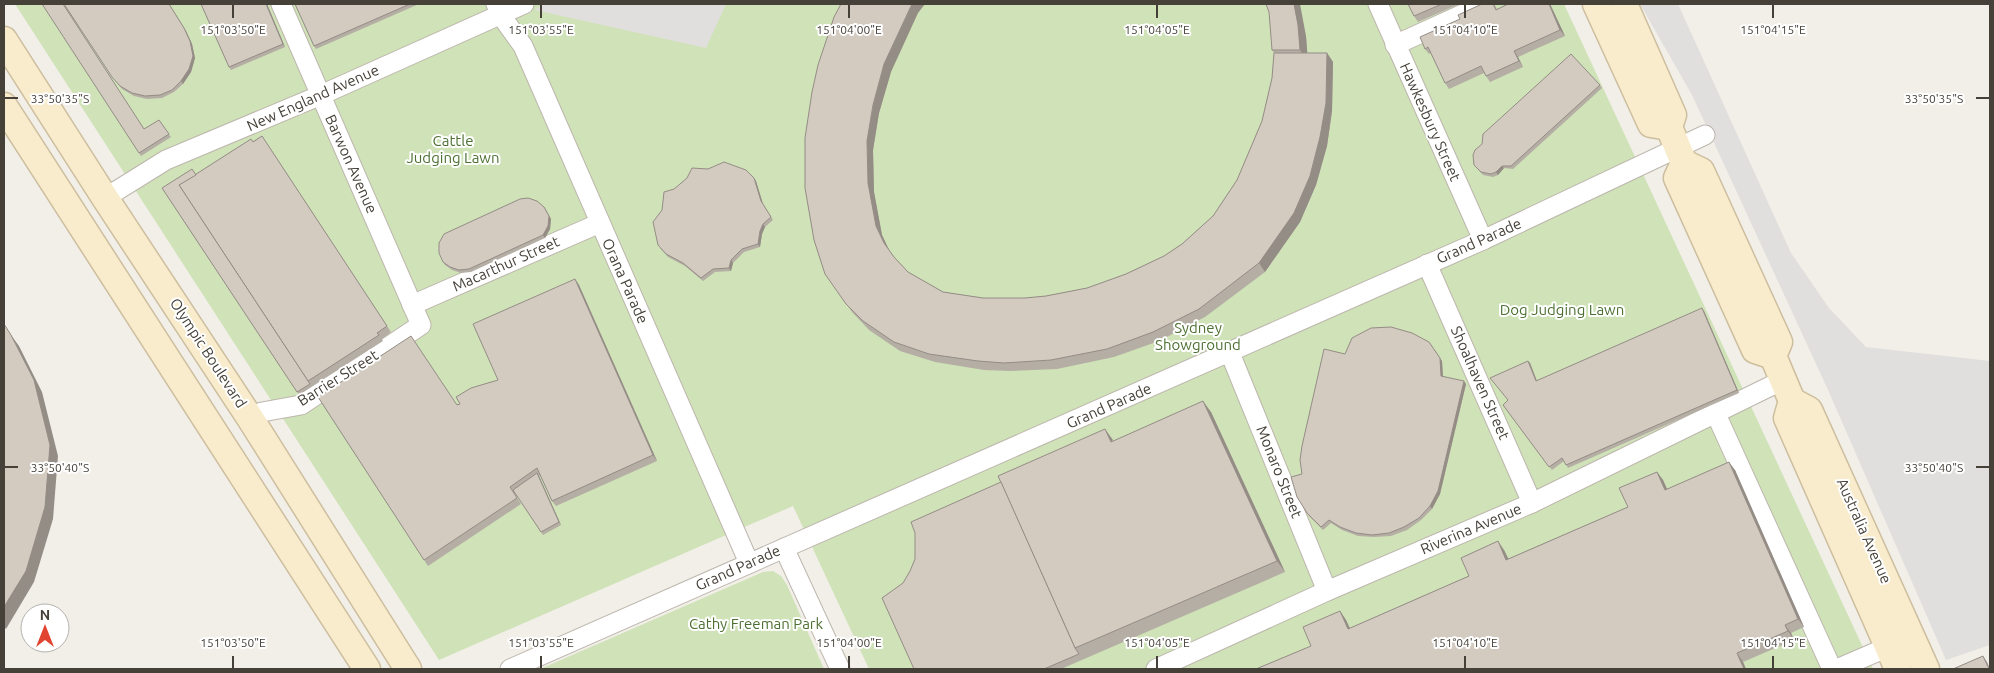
<svg xmlns="http://www.w3.org/2000/svg" width="1994" height="673" font-family="Ubuntu,sans-serif">
<style>
.green{fill:#d0e2b7}
.parking{fill:#e1dfdd}
.lines{fill:none;stroke-linecap:round;stroke-linejoin:round}
.street-casing{stroke:#bdb6ad;stroke-width:21}
.secondary-casing{stroke:#cdbe9e;stroke-width:29}
.street{stroke:#fff;stroke-width:19}
.secondary{stroke:#f8eccd;stroke-width:26}
.wall{fill:#b5aea5}
.shaded-wall{fill:#948d86}
.building{fill:#d3cac0;stroke:#948d86}
.ticks{fill:none;stroke:#454038;stroke-width:2}
.labels{text-anchor:middle;stroke-width:4;stroke-linejoin:round;paint-order:stroke}
.street-label{font-size:15px;fill:#454038;stroke:#fff}
.park-label{font-size:15px;fill:#4c7032;stroke:#fff}
.ticks-label{font-size:12px;text-anchor:middle;fill:#454038;stroke:#fff;stroke-width:4;stroke-linejoin:round;paint-order:stroke}
</style>
<rect width="100%" height="100%" fill="#f2efe9"/>
<g class="green">
<polygon points="15,4 1564,4 1873,669 869,669 793,506 439,660"/>
<polygon points="773,571 781,576 787,585 824,669 540,669 763,572"/>
</g>
<g class="parking">
<polygon points="543,4 726,4 706,48 535,10"/>
<polygon points="1640,4 1678,4 1791,253 1829,308 1866,347 1990,361 1990,645 1946,660 1828,390 1692,95"/>
</g>
<g class="lines">
<defs>
<g id="street">
<polyline points="496,4 500,14 523,46 749,563"/>
<polyline points="1378,4 1483,240"/>
<polyline points="1395,45 1485,4"/>
<polyline points="105,198 166,160 321,95 524,4"/>
<polyline points="1427,264 1532,503"/>
<polyline points="412,305 600,223"/>
<polyline points="1230,353 1327,591"/>
<polyline points="1715,412 1832,669"/>
<polyline points="250,418 262,412 301,405 421,325 281,4"/>
<polyline points="784,548 840,669"/>
<polyline points="510,669 1483,240 1705,135"/>
<polyline points="1156,669 1327,591 1532,503 1783,380"/>
<polyline points="1837,669 1888,647"/>
</g>
<g id="secondary">
<polyline points="1596,4 1651,124 1669,127"/>
<polyline points="1624,4 1673,115 1669,127 1684,163 1701,171 1779,342 1773,356 1792,401 1809,410 1926,669"/>
<polyline points="4,40 105,198 250,418 408,669"/>
<polyline points="4,106 367,669"/>
<polyline points="1684,163 1677,178 1755,350 1773,356"/>
<polyline points="1792,401 1787,418 1898,669"/>
</g>
</defs>
<use href="#street" class="street-casing"/>
<use href="#secondary" class="secondary-casing"/>
<use href="#street" class="street"/>
<use href="#secondary" class="secondary"/>
</g>
<g class="wall">
<polygon points="64,4 186,31 192,44 195,58 191,72 183,84 174,92 162,98 147,99 134,96 122,89 114,79"/>
<polygon points="201,4 267,4 285,47 231,70 229,67"/>
<polygon points="295,4 419,4 316,49 314,46"/>
<polygon points="1408,4 1459,4 1418,22 1414,16"/>
<polygon points="1482,4 1494,4 1497,9 1508,4 1550,4 1565,36 1518,57 1523,67 1490,82 1484,73 1449,89 1445,83 1431,53 1429,54 1425,49 1460,19"/>
<polygon points="918,13 891,72 879,113 873,150 874,192 882,235 890,252 894,257 908,272 943,292 983,298 1025,298 1046,296 1087,288 1126,274 1164,256 1182,244 1213,216 1237,180 1262,121 1272,78 1274,53 1272,50 1306,36 1307,53 1327,53 1333,62 1332,111 1327,146 1316,185 1300,222 1265,272 1205,317 1159,341 1114,357 1057,369 1010,371 984,370 935,362 900,351 869,330 852,312 825,274 814,240"/>
<polygon points="1600,85 1602,88 1513,169 1504,168 1498,175 1493,177 1483,175 1474,165"/>
<polygon points="159,120 171,137 141,156 139,153 145,129"/>
<polygon points="262,136 391,332 382,339 383,341 299,395 162,188 196,175"/>
<polygon points="756,181 763,204 773,220 765,227 762,234 760,247 744,252 733,263 731,271 715,272 703,281 685,266 668,257 660,248"/>
<polygon points="546,210 551,219 550,229 545,238 471,272 461,273 452,270 445,265 443,262"/>
<polygon points="575,279 579,285 657,461 556,506 552,501 540,475 539,476 561,525 543,535 515,493 514,493 521,504 428,566 318,397 457,405 460,404 498,380"/>
<polygon points="1704,311 1739,393 1568,468 1564,461 1552,470 1503,405 1508,400 1528,361 1530,363 1537,381"/>
<polygon points="1345,354 1442,361 1443,376 1466,384 1440,494 1432,509 1421,520 1407,530 1391,536 1374,537 1358,536 1342,530 1331,523 1323,530 1309,516 1297,497 1302,474"/>
<polygon points="1211,412 1285,572 1061,669 914,669 903,583 1001,482 1113,441"/>
<polygon points="1735,470 1804,627 1791,633 1794,640 1743,662 1746,669 1256,669 1311,646 1340,611 1346,620 1350,628 1469,576 1504,550 1508,559 1628,507 1657,472 1663,480 1667,489"/>
</g>
<g class="shaded-wall">
<polygon points="169,4 186,31 192,44 195,58 191,72 183,84 181,81"/>
<polygon points="266,4 267,4 285,47 283,44"/>
<polygon points="912,4 925,4 918,13 891,72 879,113 873,150 874,192 882,235 890,252 884,243 876,226 868,183 867,141 873,105 884,64"/>
<polygon points="1294,4 1300,4 1306,36 1308,62 1300,50"/>
<polygon points="1549,4 1550,4 1565,36 1560,30"/>
<polygon points="1514,51 1518,57 1523,67 1519,61"/>
<polygon points="1327,53 1333,62 1332,111 1327,146 1316,185 1300,222 1265,272 1259,263"/>
<polygon points="1502,166 1504,168 1498,175 1496,172"/>
<polygon points="754,178 756,181 763,204 773,220 761,201"/>
<polygon points="544,207 551,219 550,229 545,238 543,235"/>
<polygon points="763,224 765,227 762,234 760,247 758,244 760,231"/>
<polygon points="731,260 733,263 731,271 729,268"/>
<polygon points="575,279 579,285 657,461 653,455"/>
<polygon points="1702,308 1704,311 1739,393 1737,390"/>
<polygon points="11,335 19,346 42,392 58,456 53,519 34,582 6,629 4,626 4,607"/>
<polygon points="1429,342 1442,361 1443,379 1441,376"/>
<polygon points="1528,361 1530,363 1538,384 1536,381"/>
<polygon points="1464,381 1466,384 1440,494 1432,509 1430,506"/>
<polygon points="1203,401 1211,412 1285,572 1277,561"/>
<polygon points="1105,429 1113,440 1111,442"/>
<polygon points="1729,462 1735,470 1804,627 1798,619"/>
<polygon points="1657,472 1663,480 1671,498 1665,490"/>
<polygon points="537,473 539,476 561,525 559,522"/>
<polygon points="1498,541 1504,550 1513,568 1506,560"/>
<polygon points="1340,611 1346,620 1354,638 1348,629"/>
<polygon points="1785,625 1791,633 1794,640 1788,631"/>
<polygon points="1737,653 1743,662 1746,669 1744,669"/>
<polygon points="1983,656 1987,662 1990,669 1989,669"/>
</g>
<g class="building">
<polygon points="42,4 63,4 144,129 159,120 169,134 139,153"/>
<polygon points="64,4 169,4 184,28 190,41 193,56 189,69 181,81 172,90 160,95 145,96 132,93 120,86 112,77"/>
<polygon points="201,4 266,4 283,44 229,67"/>
<polygon points="295,4 410,4 314,46"/>
<polygon points="841,4 912,4 884,64 873,105 867,141 868,183 876,226 884,243 894,257 908,272 943,292 983,298 1025,298 1046,296 1087,288 1126,274 1164,256 1182,244 1213,216 1237,180 1262,121 1272,78 1274,53 1327,53 1326,103 1320,137 1310,176 1294,213 1259,263 1199,309 1153,332 1107,349 1051,360 1004,363 978,361 929,354 894,342 863,321 846,304 825,274 814,240 805,188 805,138 812,92 818,65 834,17"/>
<polygon points="1266,4 1294,4 1298,25 1300,50 1272,50 1269,12"/>
<polygon points="1408,4 1442,4 1414,16"/>
<polygon points="1482,4 1493,4 1496,10 1508,4 1549,4 1560,30 1514,51 1519,61 1486,76 1481,66 1445,83 1428,47 1425,49 1420,37 1460,19 1458,15"/>
<polygon points="1571,54 1600,85 1511,166 1502,166 1496,172 1491,174 1481,172 1474,165 1473,155 1475,150 1482,144 1483,134"/>
<polygon points="262,136 387,326 377,333 379,335 308,381 179,185 251,139 253,142"/>
<polygon points="724,162 746,170 754,178 761,201 771,217 763,224 760,231 758,244 742,249 731,260 729,268 713,269 701,278 683,263 666,254 658,245 653,222 662,210 664,192 674,189 680,184 687,178 692,168 708,169"/>
<polygon points="192,169 196,175 179,185 310,384 297,392 162,188"/>
<polygon points="528,198 537,201 544,207 549,216 548,226 543,235 469,269 459,270 450,267 443,262 439,253 439,243 444,234 520,199"/>
<polygon points="575,279 653,455 552,501 537,468 510,487 517,498 424,560 318,397 411,336 457,405 460,404 456,397 471,388 498,380 473,324"/>
<polygon points="1702,308 1737,390 1566,465 1562,458 1549,467 1503,405 1508,400 1490,378 1528,361 1536,381"/>
<polygon points="4,324 11,335 34,380 50,445 45,507 26,571 4,607"/>
<polygon points="1391,327 1412,333 1429,342 1440,358 1441,376 1464,381 1438,491 1430,506 1419,518 1404,527 1389,533 1372,535 1356,533 1340,527 1329,520 1321,527 1307,513 1297,497 1291,477 1302,474 1300,460 1302,446 1324,349 1345,354 1352,338 1371,328"/>
<polygon points="1203,401 1277,561 1075,648 998,476 1105,429 1111,442"/>
<polygon points="1729,462 1798,619 1785,625 1788,631 1737,653 1744,669 1256,669 1311,646 1303,627 1340,611 1348,629 1469,576 1461,558 1498,541 1506,560 1628,507 1619,488 1657,472 1665,490"/>
<polygon points="537,473 559,522 541,532 513,490"/>
<polygon points="1001,482 1075,648 1079,654 1044,669 914,669 882,598 903,583 910,571 915,559 915,533 911,522"/>
<polygon points="1983,656 1989,669 1953,669"/>
</g>
<path class="ticks" d="M233 5V18M541 5V18M849 5V18M1157 5V18M1465 5V18M1773 5V18M5 98H18M1976 98H1989M5 467H18M1976 467H1989M233 656V668M541 656V668M849 656V668M1157 656V668M1465 656V668M1773 656V668"/>
<g class="labels">
<g class="street-label">
<text transform="translate(313 98) rotate(-24)" y="5">New England Avenue</text>
<text transform="translate(1430 122) rotate(66)" y="5">Hawkesbury Street</text>
<text transform="translate(351 164) rotate(66)" y="5">Barwon Avenue</text>
<text transform="translate(1479 241) rotate(-24)" y="5">Grand Parade</text>
<text transform="translate(506 264) rotate(-24)" y="5">Macarthur Street</text>
<text transform="translate(625 281) rotate(66)" y="5">Orana Parade</text>
<text transform="translate(208 353) rotate(57)" y="5">Olympic Boulevard</text>
<text transform="translate(338 378) rotate(-32)" y="5">Barrier Street</text>
<text transform="translate(1480 383) rotate(66)" y="5">Shoalhaven Street</text>
<text transform="translate(1109 406) rotate(-24)" y="5">Grand Parade</text>
<text transform="translate(1279 472) rotate(68)" y="5">Monaro Street</text>
<text transform="translate(1471 529) rotate(-23)" y="5">Riverina Avenue</text>
<text transform="translate(1864 531) rotate(66)" y="5">Australia Avenue</text>
<text transform="translate(738 568) rotate(-24)" y="5">Grand Parade</text>
</g>
<g class="park-label">
<text x="453" y="146">Cattle<tspan x="453" dy="17">Judging Lawn</tspan></text>
<text x="1562" y="315">Dog Judging Lawn</text>
<text x="1198" y="333">Sydney<tspan x="1198" dy="17">Showground</tspan></text>
<text x="756" y="629">Cathy Freeman Park</text>
</g>
</g>
<g class="ticks-label">
<text x="233" y="34">151°03'50"E</text>
<text x="541" y="34">151°03'55"E</text>
<text x="849" y="34">151°04'00"E</text>
<text x="1157" y="34">151°04'05"E</text>
<text x="1465" y="34">151°04'10"E</text>
<text x="1773" y="34">151°04'15"E</text>
<text x="60" y="103">33°50'35"S</text>
<text x="1934" y="103">33°50'35"S</text>
<text x="60" y="472">33°50'40"S</text>
<text x="1934" y="472">33°50'40"S</text>
<text x="233" y="647">151°03'50"E</text>
<text x="541" y="647">151°03'55"E</text>
<text x="849" y="647">151°04'00"E</text>
<text x="1157" y="647">151°04'05"E</text>
<text x="1465" y="647">151°04'10"E</text>
<text x="1773" y="647">151°04'15"E</text>
</g>
<rect width="1994" height="673" fill="none" stroke="#454038" stroke-width="10"/>
<g transform="translate(45 628)"><circle r="24" fill="#ffffff" stroke="#b5b3af"/>
<path d="M0-4L9 19L0 12L-9 19Z" fill="#e14431"/>
<text y="-8" font-size="14" font-weight="bold" text-anchor="middle" fill="#454038">N</text>
</g>
</svg>
